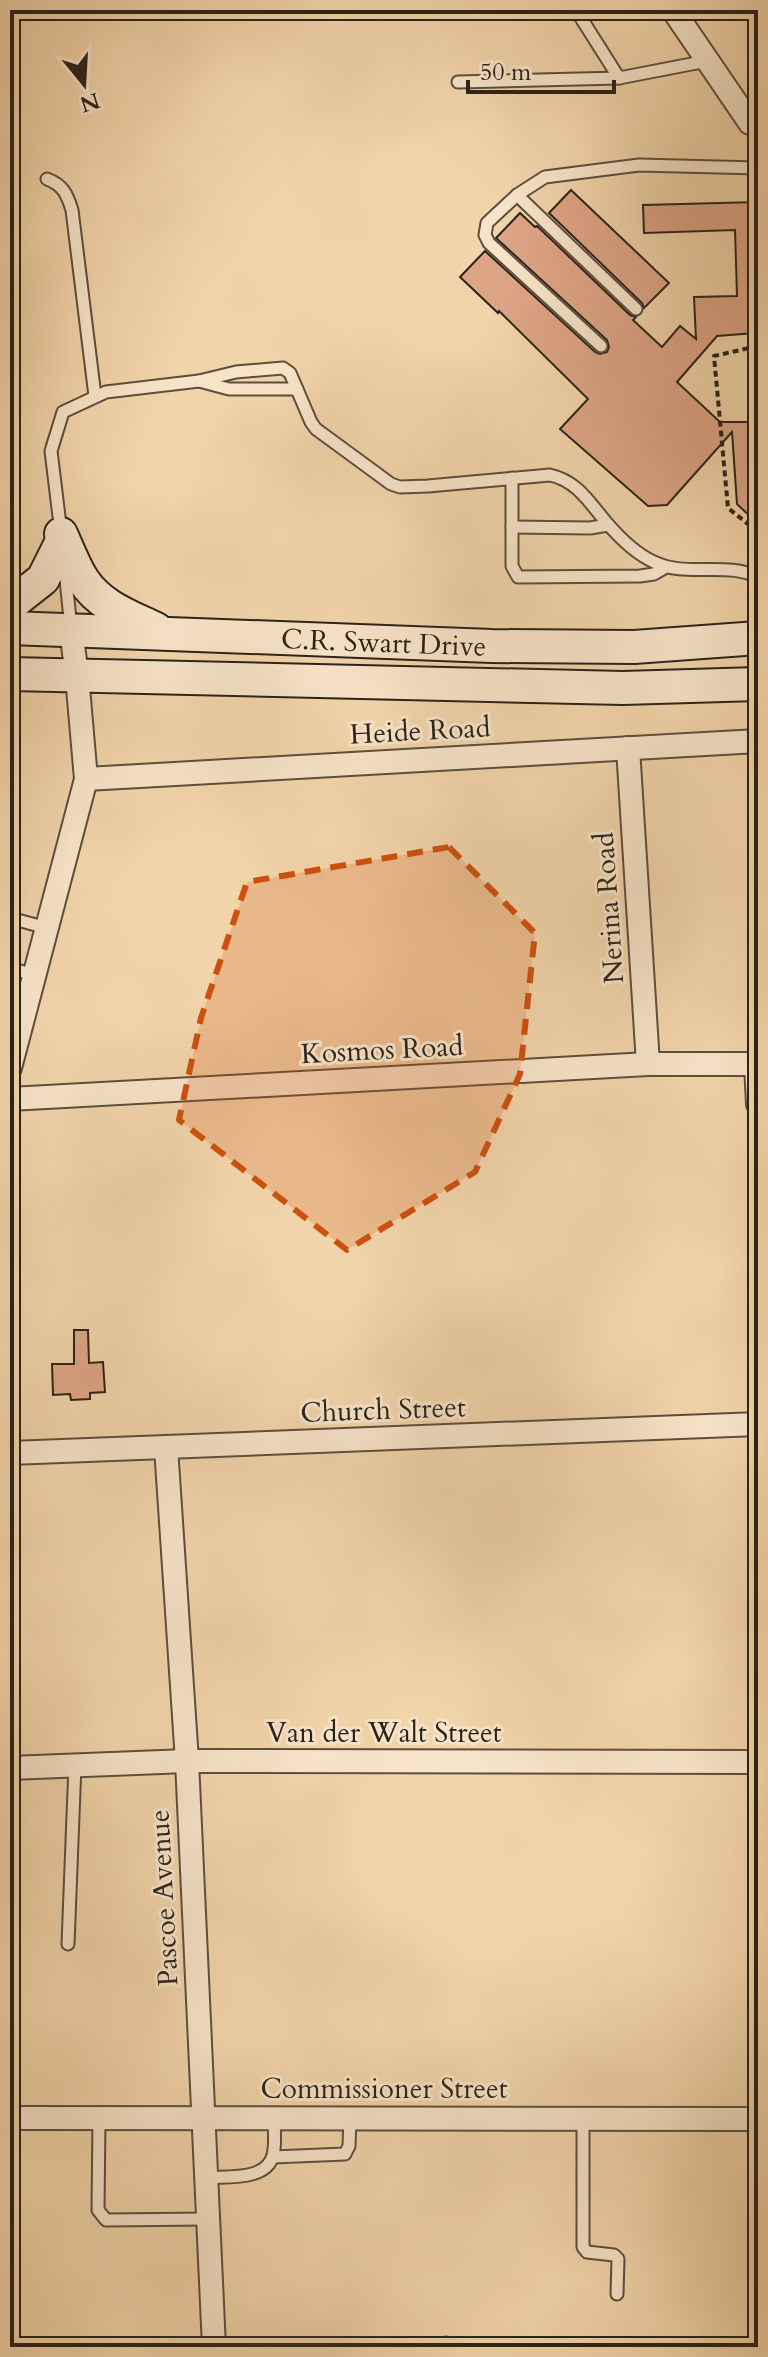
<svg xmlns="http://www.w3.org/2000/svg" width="768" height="2357" font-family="Cardo,serif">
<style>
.building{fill:#dea486;stroke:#2a2219;stroke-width:2}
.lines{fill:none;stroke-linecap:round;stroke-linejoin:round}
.service-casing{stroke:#5c4e3d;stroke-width:15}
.minor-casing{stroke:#5c4e3d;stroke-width:26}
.secondary-casing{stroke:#2a2219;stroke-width:36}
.path{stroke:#2a2219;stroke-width:4;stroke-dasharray:6 4;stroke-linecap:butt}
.service{stroke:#f7e3c8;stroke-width:11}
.minor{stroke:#f7e3c8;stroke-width:22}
.secondary{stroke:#f7e3c8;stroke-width:32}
.marked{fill:#cc510e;fill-opacity:0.2;stroke:#cc510e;stroke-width:6;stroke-dasharray:16 10;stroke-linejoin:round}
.labels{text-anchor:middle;stroke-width:6;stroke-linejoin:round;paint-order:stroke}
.street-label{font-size:28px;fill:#2a2219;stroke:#f7e3c8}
</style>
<rect width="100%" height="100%" fill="#f2d4aa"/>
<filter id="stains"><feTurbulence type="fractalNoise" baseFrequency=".0025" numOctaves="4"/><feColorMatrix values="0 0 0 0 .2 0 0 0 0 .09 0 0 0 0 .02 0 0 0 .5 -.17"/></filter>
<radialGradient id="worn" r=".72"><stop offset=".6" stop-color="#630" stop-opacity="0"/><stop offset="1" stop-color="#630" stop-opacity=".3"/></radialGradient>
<g class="building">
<polygon points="571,190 669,283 644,308 642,303 549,213"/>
<polygon points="758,202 758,286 754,287 755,333 717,336 677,382 720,422 758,422 758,524 737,504 732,432 667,505 648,506 560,429 588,399 499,311 498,313 460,277 485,251 595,352 600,354 607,352 609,347 607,340 496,238 520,213 535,227 537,226 630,315 636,317 633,320 662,347 680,326 696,339 694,297 737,296 735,230 644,233 643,205"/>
<polygon points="74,1330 88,1330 89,1363 103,1362 105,1392 90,1393 90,1399 71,1400 70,1394 53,1395 52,1364 74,1364"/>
</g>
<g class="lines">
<defs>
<g id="service">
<polyline points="576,10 619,78"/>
<polyline points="458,82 619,78 707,61"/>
<path d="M47 179C63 185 67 194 72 210L95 396"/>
<polyline points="517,195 636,309"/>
<polyline points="601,346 489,243 485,235 487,223 517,195 545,177 639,165 758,168"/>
<polyline points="199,381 229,389 297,389"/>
<polyline points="512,478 512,566 518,577 640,576 654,574 666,567"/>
<polyline points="512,527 590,528 608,525"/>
<path d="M61 533 51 451 63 412 106 392 199 381 236 372 283 368 290 373 311 422 316 429 391 484 400 487 428 486 550 475C577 481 589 502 606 522 618 536 636 554 654 562 686 578 726 561 758 577"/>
<polyline points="65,570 71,629"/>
<polyline points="10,918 47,928"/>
<polyline points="10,968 34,975"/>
<polyline points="68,1944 75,1765"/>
<polyline points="99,2118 98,2210 106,2220 209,2219"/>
<polyline points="583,2119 583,2247 587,2252 614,2255 618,2259 617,2294"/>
<polyline points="273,2157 345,2154 349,2146 350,2118"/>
<path d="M206 2178C227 2176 267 2181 273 2155 276 2144 274 2129 274 2117"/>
<polyline points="446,2343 447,2347"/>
</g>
<g id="minor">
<polyline points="673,10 750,123"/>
<polyline points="628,748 648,1064"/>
<polyline points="86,779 758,741"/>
<polyline points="756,1064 758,1104"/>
<polyline points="10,1068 86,779 77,676 71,630"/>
<polyline points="10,1099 648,1064 758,1064"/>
<polyline points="166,1447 187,1761 214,2347"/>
<polyline points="10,1453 758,1424"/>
<polyline points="10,1768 187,1761 758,1762"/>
<polyline points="10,2118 758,2119"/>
</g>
<g id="secondary">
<path d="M61 534C68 549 74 566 83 580 100 606 129 616 156 629"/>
<polyline points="10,605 43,579 62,541"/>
<path id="s1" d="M10 628 492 646 634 647 758 638"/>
<polyline points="10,674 623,688 758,684"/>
</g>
</defs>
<use href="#service" class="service-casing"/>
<use href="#minor" class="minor-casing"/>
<use href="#secondary" class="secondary-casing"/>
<polyline class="path" points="758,346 714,356 728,508 758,532"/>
<use href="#service" class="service"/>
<use href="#minor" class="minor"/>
<use href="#secondary" class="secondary"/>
</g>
<path class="marked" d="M449 847 535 933 520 1074 475 1172 347 1250 179 1120 201 1018 247 882Z"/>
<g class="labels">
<g class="street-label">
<text dy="10" stroke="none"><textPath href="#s1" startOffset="374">C.R. Swart Drive</textPath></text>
<text transform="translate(420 730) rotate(-3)" y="10">Heide Road</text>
<text transform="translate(608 908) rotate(-94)" y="10">Nerina Road</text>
<text transform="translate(382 1049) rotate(-3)" y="10">Kosmos Road</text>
<text transform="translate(383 1409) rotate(-2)" y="10">Church Street</text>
<text x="384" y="1742">Van der Walt Street</text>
<text transform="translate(163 1898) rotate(-93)" y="10">Pascoe Avenue</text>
<text x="384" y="2098">Commissioner Street</text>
</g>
</g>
<rect width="768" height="2357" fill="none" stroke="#f2d4aa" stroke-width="40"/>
<rect x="12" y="12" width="744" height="2333" fill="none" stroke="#2a2219" stroke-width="4"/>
<rect x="20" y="20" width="728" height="2317" fill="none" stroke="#2a2219" stroke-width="2"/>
<g transform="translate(84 84) rotate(162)" stroke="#f7e3c8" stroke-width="6" paint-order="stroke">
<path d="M0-6L14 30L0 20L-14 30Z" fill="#2a2219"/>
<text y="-12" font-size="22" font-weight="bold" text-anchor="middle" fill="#2a2219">N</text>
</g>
<path d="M468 80v12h146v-12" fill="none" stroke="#2a2219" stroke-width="4"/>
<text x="480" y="80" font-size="24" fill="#2a2219" stroke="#f7e3c8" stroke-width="6" paint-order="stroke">50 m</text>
<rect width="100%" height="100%" filter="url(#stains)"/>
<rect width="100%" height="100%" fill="url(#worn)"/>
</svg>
